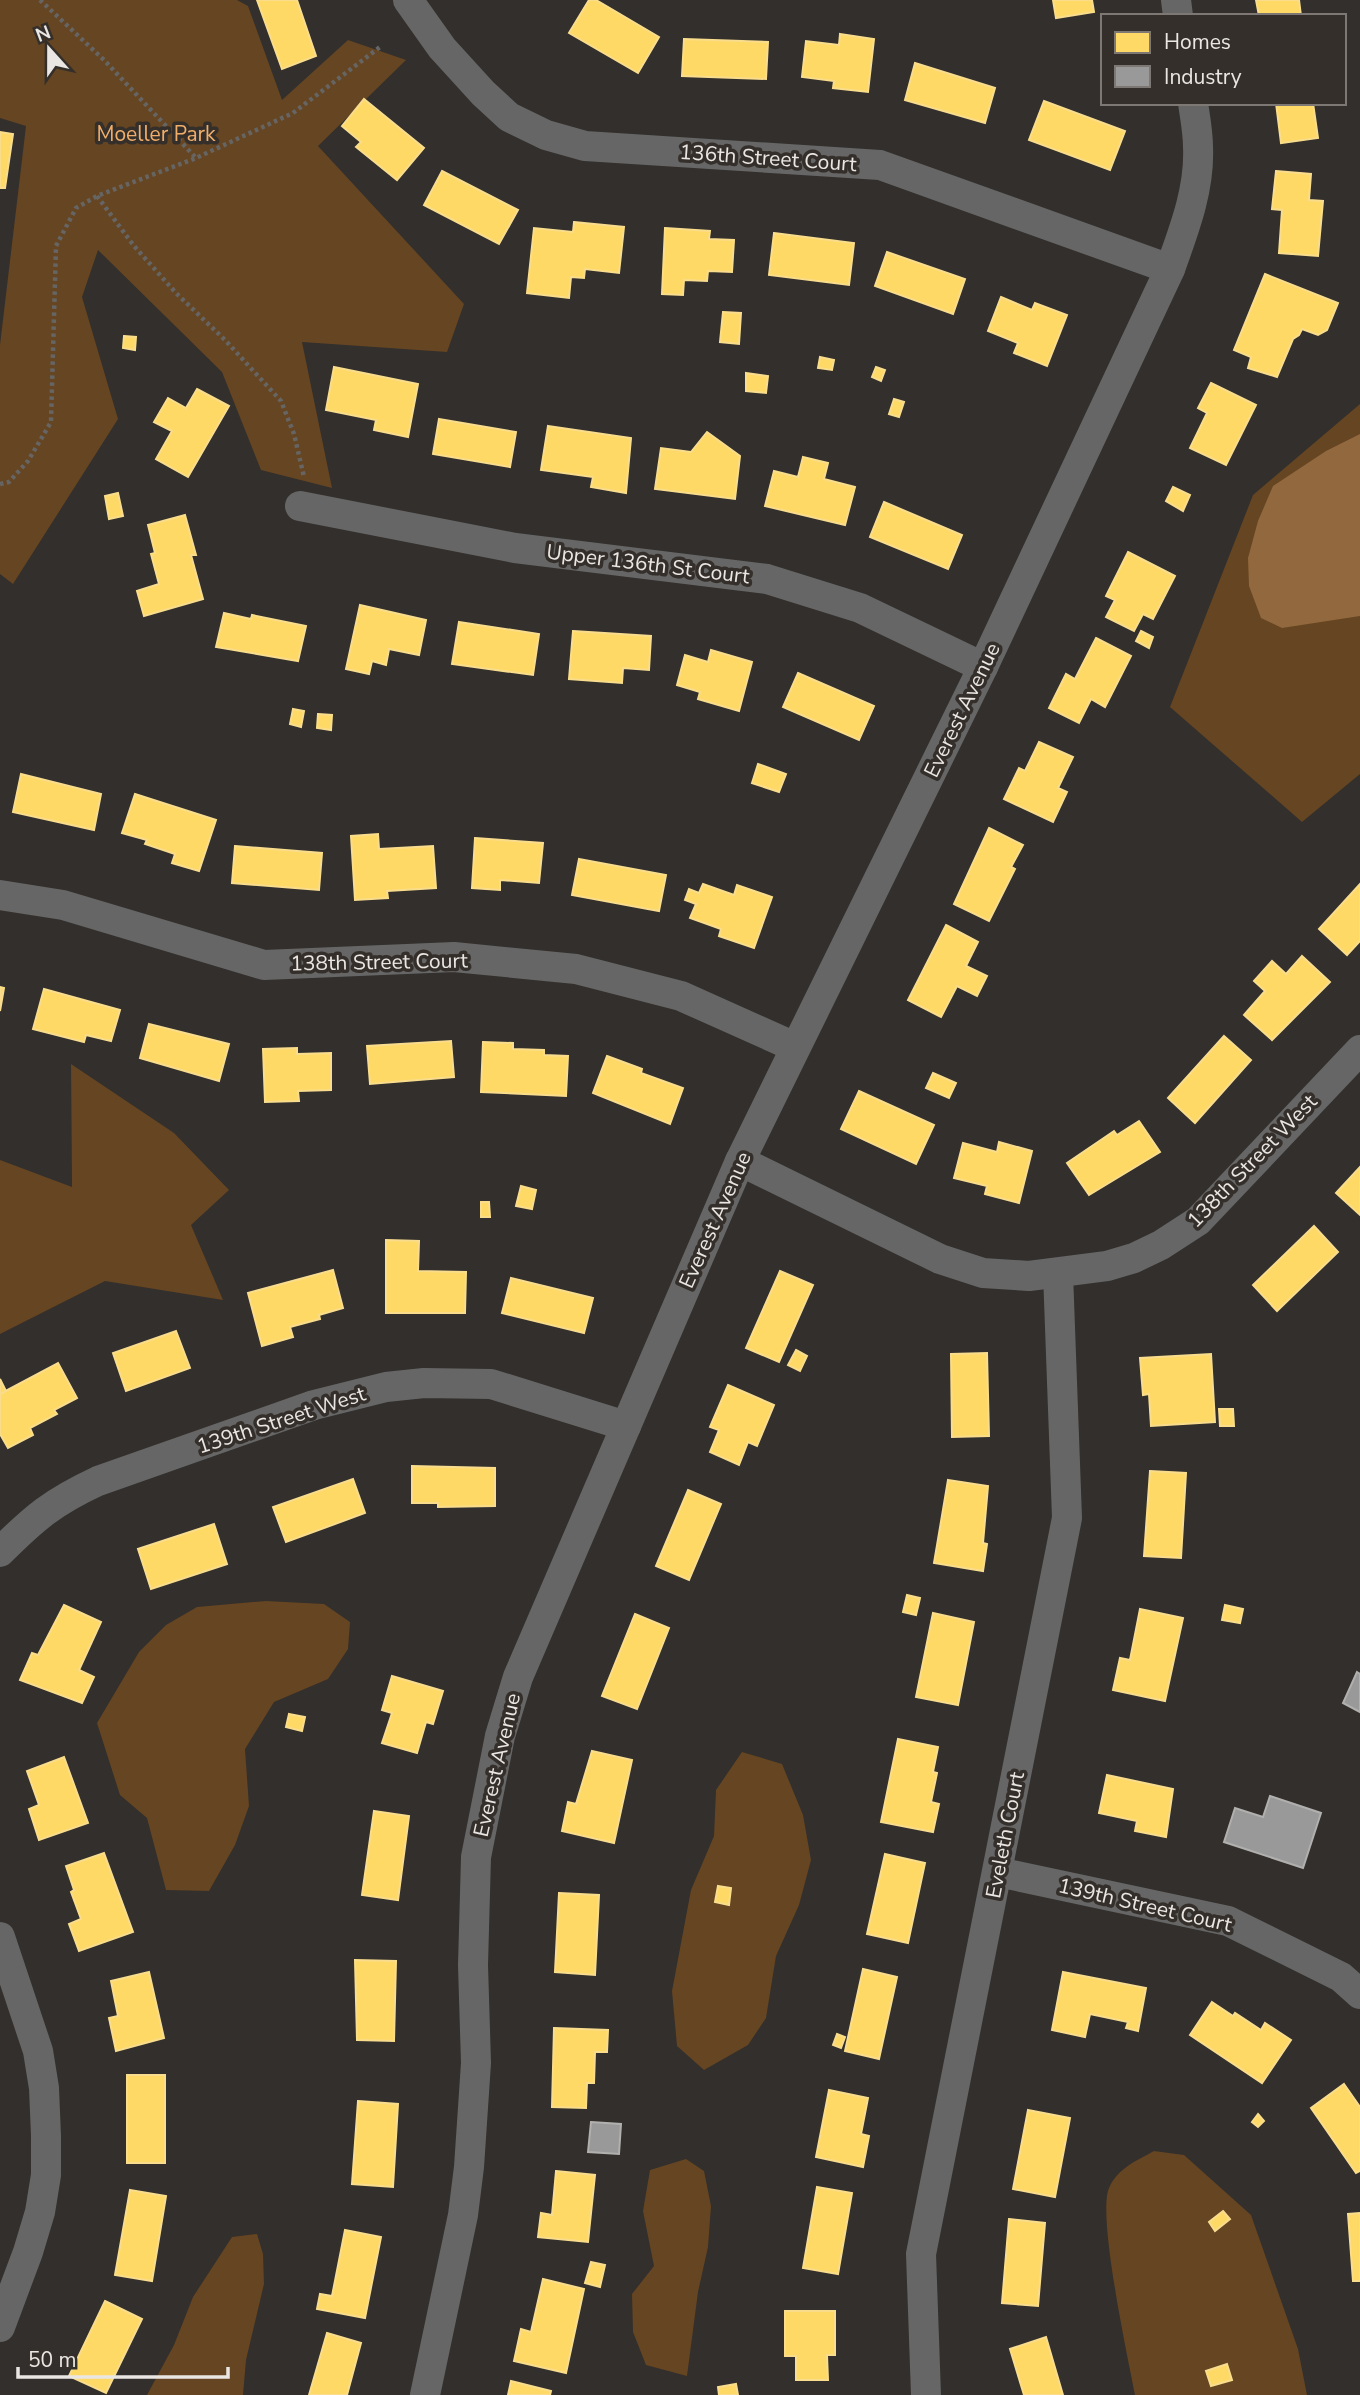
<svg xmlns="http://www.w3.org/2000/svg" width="1360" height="2395" font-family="'Nunito Sans',sans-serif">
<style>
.green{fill:#654522}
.water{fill:#92683e}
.homes{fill:#ffd966;stroke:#f9dd8c;stroke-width:2}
.industry{fill:#999;stroke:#b1b0af;stroke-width:2}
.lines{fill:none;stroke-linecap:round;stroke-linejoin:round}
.path{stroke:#666563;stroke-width:4.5;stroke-dasharray:3.5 3.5;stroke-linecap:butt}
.minor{stroke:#676666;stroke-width:30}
.labels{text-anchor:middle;stroke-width:7;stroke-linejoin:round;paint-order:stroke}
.park-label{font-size:21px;fill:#f1ae6b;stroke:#342f2a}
.street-label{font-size:21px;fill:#eae6e3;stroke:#342f2a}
</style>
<rect width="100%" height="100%" fill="#322f2c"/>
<g class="green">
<polygon points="0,0 237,0 248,6 282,100 348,40 406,60 318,146 464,304 447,352 302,342 332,488 261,470 222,372 98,250 82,297 118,419 13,584 0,574 0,345 26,126 0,118"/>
<polygon points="1360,404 1360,774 1302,822 1170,707 1253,495"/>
<polygon points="71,1064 174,1133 229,1190 191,1225 223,1300 105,1281 0,1334 0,1160 72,1187"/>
<polygon points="266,1601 324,1604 350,1622 348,1649 328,1679 274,1702 245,1749 249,1806 235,1845 209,1891 166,1890 147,1818 120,1795 97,1723 139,1652 166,1625 197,1607"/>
<polygon points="742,1752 782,1764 803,1815 811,1860 799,1905 776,1956 766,2018 748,2045 704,2070 677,2046 672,1991 691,1890 714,1836 716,1790"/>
<path d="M1154 2151 1184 2155 1251 2215 1298 2349 1307 2395H1135C1128 2358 1097 2216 1109 2188 1118 2168 1136 2161 1154 2151Z"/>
<polygon points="686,2159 704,2171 711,2206 708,2247 698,2292 687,2376 646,2365 633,2332 632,2294 654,2266 643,2211 650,2170"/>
<polygon points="257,2234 263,2254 264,2284 246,2360 243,2395 147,2395 174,2345 193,2297 232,2237"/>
</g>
<polygon class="water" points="1360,434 1360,616 1282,628 1261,618 1249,586 1248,558 1258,521 1273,486 1326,451"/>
<g class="homes">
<polygon points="257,0 297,0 316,56 282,69"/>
<polygon points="589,0 596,0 659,37 638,73 569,33"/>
<polygon points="1053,0 1092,0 1094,12 1056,18"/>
<polygon points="1256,0 1299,0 1301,16 1259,16"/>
<polygon points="840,34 874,39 868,92 833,88 834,81 802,77 806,41 839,45"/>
<polygon points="684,39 768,42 766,79 682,76"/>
<polygon points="915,63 995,88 985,123 905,100"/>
<polygon points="364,99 424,148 397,180 356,147 361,142 342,126"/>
<polygon points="1044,101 1125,131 1110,170 1029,140"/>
<polygon points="1276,103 1313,103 1318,138 1281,143"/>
<polygon points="0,132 13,134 5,188 0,188"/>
<polygon points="442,171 518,210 499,244 424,205"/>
<polygon points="1276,171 1311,174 1309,200 1323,201 1318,256 1279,253 1282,210 1272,209"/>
<polygon points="574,222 624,227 619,273 585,269 584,278 571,277 569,298 527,293 534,228 573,232"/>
<polygon points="665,228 710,231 709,239 734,240 732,272 708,271 707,281 684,280 683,295 662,294"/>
<polygon points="774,233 854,243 849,285 769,275"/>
<polygon points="887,252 965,279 953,314 875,286"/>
<polygon points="1265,274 1338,303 1327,330 1318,335 1302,329 1299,335 1293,339 1277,377 1248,368 1251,357 1234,350"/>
<polygon points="1001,297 1032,310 1035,303 1067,315 1047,366 1014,353 1018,343 988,331"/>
<polygon points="723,312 741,313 739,344 720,342"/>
<polygon points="124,336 136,337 135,350 123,348"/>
<polygon points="820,357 834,360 832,370 818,368"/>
<polygon points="334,367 418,384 408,437 374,430 376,420 326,410"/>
<polygon points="876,367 885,370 881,381 872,377"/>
<polygon points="746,373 768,376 766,393 746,391"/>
<polygon points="1211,383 1256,405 1226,465 1190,448 1207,413 1198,408"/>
<polygon points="197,389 229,406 188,477 156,459 172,431 154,422 168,398 186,408"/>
<polygon points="894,399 904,402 899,417 889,414"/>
<polygon points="439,419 516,432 510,467 433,454"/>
<polygon points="548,426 631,438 626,493 591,487 593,477 541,470"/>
<polygon points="707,432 740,456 735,499 655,489 661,448 691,452"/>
<polygon points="803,457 828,463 824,479 855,487 845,525 765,506 774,471 798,477"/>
<polygon points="1173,487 1190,495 1183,511 1166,501"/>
<polygon points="118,493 123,516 109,519 105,496"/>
<polygon points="884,502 962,535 948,569 870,537"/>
<polygon points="185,515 196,555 191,555 203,599 144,616 137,591 159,584 151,554 155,553 148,525"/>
<polygon points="1128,552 1175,576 1153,619 1143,614 1134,631 1106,617 1115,600 1106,596"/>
<polygon points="360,605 426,620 419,655 389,649 386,665 372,661 369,674 346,669"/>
<polygon points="224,613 251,619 252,615 306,626 298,661 216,647"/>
<polygon points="459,622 539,634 533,675 452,664"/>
<polygon points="573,631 651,636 649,670 623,668 622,683 569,679"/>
<polygon points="1141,631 1153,637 1149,648 1136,641"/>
<polygon points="1096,638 1131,656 1105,707 1091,699 1079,723 1049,708 1066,674 1075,679"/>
<polygon points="711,650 752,662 739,711 698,699 700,692 677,685 685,655 708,662"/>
<polygon points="798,673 874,706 859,740 783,707"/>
<polygon points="293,709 304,711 301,727 290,724"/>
<polygon points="318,714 332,715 331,730 317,728"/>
<polygon points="1039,742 1073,757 1058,788 1067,792 1053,822 1004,799 1019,768 1025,771"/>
<polygon points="758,764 786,774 779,792 752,783"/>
<polygon points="21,774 101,794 94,830 13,812"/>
<polygon points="135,794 216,820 199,871 172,863 175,854 145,844 147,840 122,833"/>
<polygon points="989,828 1023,845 1011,867 1015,869 989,921 954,904"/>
<polygon points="378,834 379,849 433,846 436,888 387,891 388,898 355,900 351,836"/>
<polygon points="475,838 543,843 539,883 500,880 500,890 472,888"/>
<polygon points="235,846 322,853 319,890 232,883"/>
<polygon points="579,859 666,875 659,911 572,895"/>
<polygon points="703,884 734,895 737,885 772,897 754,948 719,936 721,929 690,918 696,904 685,900 689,889 699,893"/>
<polygon points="1360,884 1360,941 1347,955 1319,929"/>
<polygon points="946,925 978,942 966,966 987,976 977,996 957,986 941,1017 908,1000"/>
<polygon points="1302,956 1330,982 1272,1040 1244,1015 1265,991 1254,981 1272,961 1286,974"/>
<polygon points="0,987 4,988 0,1011"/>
<polygon points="44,989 120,1010 111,1041 86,1035 84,1042 33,1029"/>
<polygon points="149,1024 229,1044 219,1081 140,1058"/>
<polygon points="1224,1036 1251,1060 1195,1123 1168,1098"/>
<polygon points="451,1041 454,1077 370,1084 367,1046"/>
<polygon points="483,1042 513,1043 513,1049 544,1050 544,1055 568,1056 566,1096 481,1092"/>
<polygon points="297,1048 297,1054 331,1053 331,1090 298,1091 299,1101 265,1102 263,1049"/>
<polygon points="607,1056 642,1069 641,1073 683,1088 670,1124 593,1093"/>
<polygon points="933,1073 956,1083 949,1098 926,1088"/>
<polygon points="859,1091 934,1125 916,1164 841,1129"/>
<polygon points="1139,1121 1160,1152 1089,1195 1067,1163 1114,1131 1117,1135"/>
<polygon points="999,1142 1032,1151 1019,1203 985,1194 987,1186 954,1178 963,1143 997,1152"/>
<polygon points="1360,1167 1360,1215 1336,1193"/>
<polygon points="521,1186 536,1190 532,1209 516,1206"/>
<polygon points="481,1202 489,1202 490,1217 481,1217"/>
<polygon points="1314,1226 1338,1252 1277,1311 1253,1285"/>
<polygon points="386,1240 419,1241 418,1271 466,1272 465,1313 386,1313"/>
<polygon points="333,1270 343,1308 319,1315 320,1319 290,1327 293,1337 262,1346 248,1293"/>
<polygon points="780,1271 813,1285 779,1362 746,1348"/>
<polygon points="511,1278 593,1298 584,1333 502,1313"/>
<polygon points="176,1331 190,1368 126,1391 113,1353"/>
<polygon points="796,1350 807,1356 800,1371 788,1365"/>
<polygon points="987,1353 989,1436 952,1437 951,1354"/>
<polygon points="1211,1354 1215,1422 1151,1426 1149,1394 1143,1395 1140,1358"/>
<polygon points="58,1363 77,1398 54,1410 57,1414 30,1428 33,1435 8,1448 0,1434 0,1394"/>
<polygon points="0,1379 6,1391 0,1394"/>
<polygon points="728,1385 774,1405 757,1446 748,1442 739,1465 710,1452 719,1430 710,1427"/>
<polygon points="1219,1409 1233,1409 1234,1426 1220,1426"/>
<polygon points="412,1466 495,1468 495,1506 438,1507 438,1503 412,1503"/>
<polygon points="1150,1471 1186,1473 1181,1558 1144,1556"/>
<polygon points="353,1479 365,1513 286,1542 273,1507"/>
<polygon points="948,1480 988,1486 983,1543 987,1544 983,1571 934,1563"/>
<polygon points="688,1490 721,1504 689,1580 656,1566"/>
<polygon points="214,1524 227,1564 151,1589 138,1549"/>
<polygon points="907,1595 920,1598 916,1615 903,1612"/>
<polygon points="64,1605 101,1622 79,1670 94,1677 82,1703 20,1680 32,1653 38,1655"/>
<polygon points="1225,1605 1243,1609 1240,1623 1222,1620"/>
<polygon points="1140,1609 1183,1618 1165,1701 1113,1690 1120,1658 1130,1660"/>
<polygon points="933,1613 974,1622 958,1705 916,1697"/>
<polygon points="635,1614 669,1628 637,1709 602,1696"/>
<polygon points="392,1676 443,1691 433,1724 426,1722 417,1753 382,1743 392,1713 382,1710"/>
<polygon points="289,1714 305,1717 302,1731 286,1727"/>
<polygon points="898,1739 938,1747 933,1772 937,1773 931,1802 939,1804 933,1832 881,1822"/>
<polygon points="592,1751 632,1760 614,1843 562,1831 568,1802 576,1804"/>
<polygon points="64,1757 88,1823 39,1840 29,1809 39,1805 27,1771"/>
<polygon points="1107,1775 1173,1789 1166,1837 1135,1831 1137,1821 1099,1813"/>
<polygon points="374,1811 409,1816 398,1900 362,1895"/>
<polygon points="104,1853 133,1932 79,1951 69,1924 81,1919 71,1892 74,1890 66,1866"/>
<polygon points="885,1854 925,1863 908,1943 867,1934"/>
<polygon points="718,1886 731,1888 729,1905 715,1902"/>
<polygon points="559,1893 599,1895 595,1975 555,1972"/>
<polygon points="355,1960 396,1961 394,2041 357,2040"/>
<polygon points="863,1969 897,1977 879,2059 845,2051"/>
<polygon points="149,1972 164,2038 116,2051 109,2018 118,2016 111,1981"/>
<polygon points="1063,1972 1146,1988 1138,2031 1126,2028 1128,2022 1090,2014 1085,2037 1052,2030"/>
<polygon points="1212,2002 1233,2016 1235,2013 1261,2030 1265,2023 1291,2040 1262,2083 1190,2035"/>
<polygon points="554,2028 608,2030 607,2052 595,2052 594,2083 587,2083 586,2108 552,2107"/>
<polygon points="837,2034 845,2037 841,2048 833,2045"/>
<rect x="127" y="2075" width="38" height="88"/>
<polygon points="1344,2084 1360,2107 1360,2171 1356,2173 1311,2108"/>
<polygon points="829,2090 868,2098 861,2134 869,2136 863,2167 816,2157"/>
<polygon points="358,2101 398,2104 393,2187 352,2184"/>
<polygon points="1028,2110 1070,2118 1055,2197 1013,2189"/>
<polygon points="1258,2114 1264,2121 1258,2127 1252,2122"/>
<polygon points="556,2171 595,2175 588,2242 538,2237 541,2213 552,2215"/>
<polygon points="817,2187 852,2193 838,2274 803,2268"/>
<polygon points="130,2190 166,2196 152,2281 115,2275"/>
<polygon points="1223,2211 1230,2219 1215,2231 1209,2222"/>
<polygon points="1360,2213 1360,2281 1353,2281 1348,2214"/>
<polygon points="1009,2219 1045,2223 1038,2306 1002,2303"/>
<polygon points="345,2230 381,2237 365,2318 317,2309 320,2294 332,2296"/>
<polygon points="591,2262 605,2265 600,2287 585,2283"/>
<polygon points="543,2279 584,2289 566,2373 514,2361 521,2329 531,2332"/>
<polygon points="105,2301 142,2319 106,2393 69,2376"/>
<polygon points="785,2311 835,2311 835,2355 827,2355 828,2380 796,2380 796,2356 785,2356"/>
<polygon points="327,2333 361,2343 347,2395 309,2395"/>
<polygon points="1046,2337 1063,2395 1024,2395 1010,2349"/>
<polygon points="1227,2364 1232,2380 1211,2386 1206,2371"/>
<polygon points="511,2381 551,2391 550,2395 508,2395"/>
<polygon points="736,2384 738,2395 719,2395 718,2387"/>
</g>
<g class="industry">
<polygon points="1357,1672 1360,1674 1360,1712 1343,1703"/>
<polygon points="1270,1796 1321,1813 1303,1868 1224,1842 1235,1808 1263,1817"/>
<polygon points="591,2122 621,2124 619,2154 588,2152"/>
</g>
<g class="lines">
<g class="path">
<polyline points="40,0 104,60 196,158"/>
<polyline points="97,196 134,246 176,293 225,340 281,401 294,434 304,477"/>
<polyline points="0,484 9,482 28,461 51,422 56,246 76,208 97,196 196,158 293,113 380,47"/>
</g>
<g class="minor">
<polyline points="408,0 442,48 483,93 509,117 546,135 585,146 880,165 1170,269"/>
<polyline points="1176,0 1178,16"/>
<polyline points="300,506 515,548 767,579 860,608 983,667"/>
<polyline points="0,895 63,905 264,965 454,957 576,969 681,996 795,1047"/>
<polyline points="740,1161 940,1259 983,1273 1029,1276 1107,1266 1134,1258 1161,1245 1198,1221 1360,1050"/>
<path d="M0 1552C35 1517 53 1502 98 1481L314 1405 386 1387 424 1383 491 1384 626 1426"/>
<polyline points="998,1872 1228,1921 1341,1977 1360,1994"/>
<polyline points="0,1937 38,2051 44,2088 46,2136 46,2175 40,2212 28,2252 0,2327"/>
<path d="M425 2395 463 2215 469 2167 476 2063 473 1965 476 1857 500 1736 518 1677 740 1161 983 667 1170 269C1184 230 1200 189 1198 147 1198 132 1195 117 1193 103"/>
<polyline points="926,2395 921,2254 1067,1518 1058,1273"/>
</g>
</g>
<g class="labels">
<g class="park-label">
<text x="156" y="141">Moeller Park</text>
</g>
<g class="street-label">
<text transform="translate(768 158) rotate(4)" y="7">136th Street Court</text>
<text transform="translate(648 564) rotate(7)" y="7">Upper 136th St Court</text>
<text transform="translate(962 710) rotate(-64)" y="7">Everest Avenue</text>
<text transform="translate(379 962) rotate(-1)" y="7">138th Street Court</text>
<text transform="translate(1252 1161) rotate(-46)" y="7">138th Street West</text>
<text transform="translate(715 1220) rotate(-66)" y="7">Everest Avenue</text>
<text transform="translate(281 1420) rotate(-18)" y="7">139th Street West</text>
<text transform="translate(497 1765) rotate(-77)" y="7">Everest Avenue</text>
<text transform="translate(1005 1835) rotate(-79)" y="7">Eveleth Court</text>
<text transform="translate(1145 1905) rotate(13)" y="7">139th Street Court</text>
</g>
</g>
<rect x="1101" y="14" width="245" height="91" fill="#342f2a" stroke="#7d7874" stroke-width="2"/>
<rect x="1115" y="32" width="35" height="21" fill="#ffd966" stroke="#7d7874" stroke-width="2"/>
<text x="1164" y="49" font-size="21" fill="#eae6e3">Homes</text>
<rect x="1115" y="66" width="35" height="21" fill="#999999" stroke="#7d7874" stroke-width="2"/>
<text x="1164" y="84" font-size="21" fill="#eae6e3">Industry</text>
<g transform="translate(49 49) rotate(339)" stroke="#342f2a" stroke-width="5" paint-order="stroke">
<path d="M0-5L12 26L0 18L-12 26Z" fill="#eae6e3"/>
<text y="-10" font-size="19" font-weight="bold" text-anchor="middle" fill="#eae6e3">N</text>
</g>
<path d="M18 2367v10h210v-10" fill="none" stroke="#eae6e3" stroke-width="3.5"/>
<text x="28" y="2367" font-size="21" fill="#eae6e3" stroke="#342f2a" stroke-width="5" paint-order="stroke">50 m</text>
</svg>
